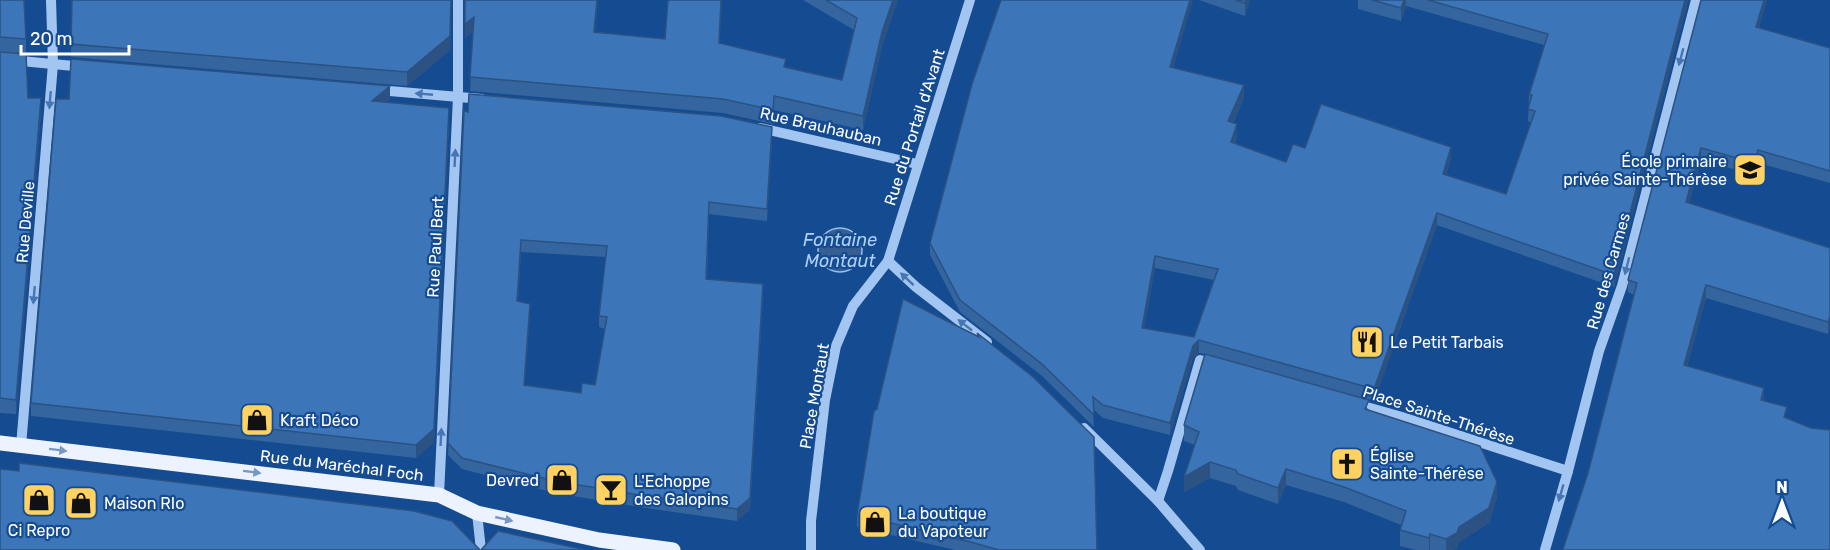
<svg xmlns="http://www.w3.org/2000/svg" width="1830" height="550" font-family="Rubik,sans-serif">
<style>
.water{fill:#375e92;stroke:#94c0f4;stroke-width:1.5}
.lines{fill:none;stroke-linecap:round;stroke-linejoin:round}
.minor{stroke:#a2c6f1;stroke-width:10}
.major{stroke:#ecf3ff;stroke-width:15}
.wall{fill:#34659f;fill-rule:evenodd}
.shaded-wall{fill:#2b5282}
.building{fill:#3d75b9;stroke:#2b5282;stroke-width:1.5;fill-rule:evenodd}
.oneway{fill:#4676b3}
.oneway2{fill:#7697c2}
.labels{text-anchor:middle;stroke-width:4.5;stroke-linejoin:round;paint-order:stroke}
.street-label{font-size:16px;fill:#fff;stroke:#154b91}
.poi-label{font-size:16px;fill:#fff;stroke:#154b91;text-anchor:start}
.water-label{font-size:18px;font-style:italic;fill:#aed0f8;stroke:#154b91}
</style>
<rect width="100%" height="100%" fill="#154b91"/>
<circle class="water" cx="840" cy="250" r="22"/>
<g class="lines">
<g class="minor">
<polyline points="0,59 84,67"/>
<polyline points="378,90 482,99"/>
<polyline points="760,128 917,164"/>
<polyline points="888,261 916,287 987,342"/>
<polyline points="1356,404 1402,417 1568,471"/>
<polyline points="1084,428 1158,501 1200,550"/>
<polyline points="21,446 53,64 51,0"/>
<polyline points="439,495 458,97 458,0"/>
<polyline points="1158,501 1168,471 1200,360 1217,364"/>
<polyline points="477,513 481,550"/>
<polyline points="811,550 811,521 825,400 836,346 853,306 888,261 970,0"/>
<polyline points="1545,550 1568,471 1599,351 1622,286 1696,0"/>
</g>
<polyline class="major" points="0,443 439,495 477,513 599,540 673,550"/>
</g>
<g class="wall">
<polygon points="0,0 26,39 26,54 0,52"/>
<polygon points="451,0 450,50 407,86 71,57 71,44"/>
<polygon points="465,0 598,0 595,32 665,39 668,0 722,0 719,43 786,67 842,80 854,30 803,0 898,0 882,46 863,130 774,110 773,124 723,113 470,91 473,31 465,38"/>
<polygon points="1199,0 1250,0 1245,16"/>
<path d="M1358 0H1688L1614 287 1437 225 1374 401 1357 397 1369 410 1497 497 1489 523 1459 542 1457 548 1454 550H1416L1400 546V530L1401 525 1344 502 1286 485 1278 504 1238 490 1236 486 1210 478 1184 492 1195 445 1184 441V425L1205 354 1199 353 1193 358 1170 435 1103 418 1093 409 1094 427 1042 376 960 312 930 255V243L1174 68 1244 98 1233 123 1237 136 1235 143 1286 162 1305 148 1451 159 1446 175 1506 194 1531 123 1528 121 1529 95 1544 45 1406 6 1401 21 1358 9ZM1155 268 1214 280 1194 337 1144 328Z"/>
<polygon points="1759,28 1830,48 1830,183 1758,163 1755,175 1701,160 1689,203 1830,248 1828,334 1706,298 1687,366 1764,401 1787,418 1830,550 1563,550 1588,473 1634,295 1628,292 1628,280"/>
<polygon points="0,52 28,98 41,112 16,414 0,413"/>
<polygon points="69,99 390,99 386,103 449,122 434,442 416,458 31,416 31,403"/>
<path d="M464 111 772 139 767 221 709 214 707 279 763 296 750 509 737 521 639 507 555 493 462 469 448 455ZM521 252 606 257 599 316V327L605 329 595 385 581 393 524 385 530 315 518 301Z"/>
<polygon points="977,333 1097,550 955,550 857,527 857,515 977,336"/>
</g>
<g class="shaded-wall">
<polygon points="597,0 598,0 594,46 594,32"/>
<polygon points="721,0 722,0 719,56 719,43"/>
<polygon points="893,0 898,0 882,46 863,130 863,116 882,32"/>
<polygon points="1190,0 1193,0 1170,80 1170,67"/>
<polygon points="1246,0 1250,0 1245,16 1245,3"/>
<polygon points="1404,0 1406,0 1406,6 1401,21 1401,8"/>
<polygon points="1685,0 1688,0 1614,287 1614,275"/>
<polygon points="1764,0 1767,0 1756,40 1756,27"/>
<polygon points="474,17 474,30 465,38 465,24"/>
<polygon points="450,36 450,50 407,86 407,72"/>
<polygon points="1244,85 1244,98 1228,133 1228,121"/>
<polygon points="390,86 390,99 372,115 372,101"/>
<polygon points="41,98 41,112 16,414 16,400"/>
<polygon points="449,108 434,442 416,458 416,445"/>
<polygon points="1237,124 1237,136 1231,154 1231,142"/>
<polygon points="772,127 772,139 767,221 767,209"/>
<polygon points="1451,147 1451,159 1443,187 1443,174"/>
<polygon points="1701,148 1701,160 1686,215 1686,202"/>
<polygon points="1758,150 1758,163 1755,175 1755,163"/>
<polygon points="1437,213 1437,225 1374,401 1374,389"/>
<polygon points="521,240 521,252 517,313 517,301"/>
<polygon points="1155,256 1155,268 1142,340 1142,328"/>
<polygon points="763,284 750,509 737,521 737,509"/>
<polygon points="1706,285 1706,298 1684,378 1684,365"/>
<polygon points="530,304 530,315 524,397 524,385"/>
<polygon points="1830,316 1830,329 1828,334 1828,322"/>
<polygon points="1199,340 1199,353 1193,358 1170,435 1170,423 1193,346"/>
<polygon points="1764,388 1764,401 1761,400"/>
<polygon points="1210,462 1210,478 1184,492 1184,477"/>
<polygon points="1286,469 1286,485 1278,504 1278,488"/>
<polygon points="1497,482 1497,497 1489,523 1459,542 1457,548 1454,550 1446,550 1446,539 1459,527"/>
<polygon points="1430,534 1430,550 1429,550 1429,538"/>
</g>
<g class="building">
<polygon points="0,0 24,0 26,39 0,37"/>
<polygon points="72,0 451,0 450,36 407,72 71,44"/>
<polygon points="465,0 597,0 594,32 665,39 668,0 721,0 719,43 786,59 784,67 842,80 857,18 826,0 893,0 882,32 863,116 774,96 773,110 723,99 470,77 474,17 465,24"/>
<path d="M1001 0H1190L1170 67 1244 85 1228 121 1237 124 1231 142 1286 162 1293 144 1305 148 1321 104 1451 147 1443 174 1506 194 1535 111 1528 109 1532 95H1529L1548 34 1428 0H1685L1614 275 1437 213 1374 389 1199 340 1193 346 1170 423 1103 405 1093 397 1094 415 1042 364 960 300 930 243 972 84ZM1155 256 1218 269 1194 337 1142 328Z"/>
<polygon points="1235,0 1246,0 1245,3"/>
<polygon points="1372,0 1404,0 1401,8"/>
<polygon points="1701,0 1764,0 1756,27 1830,48 1830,171 1758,150 1755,163 1701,148 1686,202 1830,248 1830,316 1828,322 1706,285 1684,365 1764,388 1761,400 1787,407 1784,417 1811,428 1830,430 1830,550 1564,550 1563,549 1588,473 1637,283 1628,280"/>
<polygon points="0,52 26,54 28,98 41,98 16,400 0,398"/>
<polygon points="71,59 390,86 372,101 449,108 434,429 416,445 31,403 56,99 69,99"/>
<path d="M469 94 721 116 772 127 767 209 709 202 706 279 763 284 750 498 737 509 639 495 555 481 462 458 448 443 464 111 468 112ZM521 240 607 246 599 316 607 317 595 385 582 383 581 393 524 385 530 304 517 301Z"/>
<polygon points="903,299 979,337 977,333 1032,376 1094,437 1097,550 999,550 967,541 857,515 874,411 877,409"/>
<polygon points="1205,354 1369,400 1365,409 1480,446 1497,482 1489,508 1459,527 1457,533 1446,539 1430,534 1429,538 1400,530 1406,511 1344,487 1286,469 1278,488 1238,474 1236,470 1210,462 1184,477 1199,432 1184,425"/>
<polygon points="19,463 414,511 452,521 480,550 0,550 0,469 19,471"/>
<polygon points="498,531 586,550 481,550"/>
</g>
<defs><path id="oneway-solid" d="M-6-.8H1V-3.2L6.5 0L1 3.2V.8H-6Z" transform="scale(1.5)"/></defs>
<g class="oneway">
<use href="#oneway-solid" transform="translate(1681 57) rotate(105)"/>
<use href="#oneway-solid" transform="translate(424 94) rotate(-175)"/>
<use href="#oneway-solid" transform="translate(50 100) rotate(95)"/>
<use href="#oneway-solid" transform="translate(455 158) rotate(-87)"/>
<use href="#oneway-solid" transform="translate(1627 266) rotate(104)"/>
<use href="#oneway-solid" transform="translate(907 279) rotate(-137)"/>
<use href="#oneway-solid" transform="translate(34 295) rotate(95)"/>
<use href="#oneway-solid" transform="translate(965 325) rotate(-142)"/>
<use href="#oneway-solid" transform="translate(441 437) rotate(-87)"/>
<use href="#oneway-solid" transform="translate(1561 493) rotate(106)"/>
</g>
<g class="oneway2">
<use href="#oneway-solid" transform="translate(58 450) rotate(7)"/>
<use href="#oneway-solid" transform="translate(252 472) rotate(7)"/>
<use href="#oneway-solid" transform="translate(504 519) rotate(13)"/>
</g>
<defs>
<symbol id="school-square" viewBox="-11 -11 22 22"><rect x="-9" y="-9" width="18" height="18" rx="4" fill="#ffd262" stroke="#154b91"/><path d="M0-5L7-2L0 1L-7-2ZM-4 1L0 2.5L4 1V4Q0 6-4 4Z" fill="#111"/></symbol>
<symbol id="restaurant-square" viewBox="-11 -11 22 22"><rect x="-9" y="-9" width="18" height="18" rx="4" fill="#ffd262" stroke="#154b91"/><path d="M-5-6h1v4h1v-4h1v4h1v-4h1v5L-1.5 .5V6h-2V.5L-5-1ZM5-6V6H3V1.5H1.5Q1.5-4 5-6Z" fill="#111"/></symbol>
<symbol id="shop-square" viewBox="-11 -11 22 22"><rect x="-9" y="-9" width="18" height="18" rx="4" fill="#ffd262" stroke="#154b91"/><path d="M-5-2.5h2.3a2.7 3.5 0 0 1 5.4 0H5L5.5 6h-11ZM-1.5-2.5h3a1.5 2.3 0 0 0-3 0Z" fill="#111"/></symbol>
<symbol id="church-square" viewBox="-11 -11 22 22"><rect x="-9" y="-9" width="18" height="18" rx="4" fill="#ffd262" stroke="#154b91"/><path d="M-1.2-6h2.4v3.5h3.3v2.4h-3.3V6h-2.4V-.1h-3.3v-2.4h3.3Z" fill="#111"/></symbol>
<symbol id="bar-square" viewBox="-11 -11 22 22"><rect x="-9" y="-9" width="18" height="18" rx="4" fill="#ffd262" stroke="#154b91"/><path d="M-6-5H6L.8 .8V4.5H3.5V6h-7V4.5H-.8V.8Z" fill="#111"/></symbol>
</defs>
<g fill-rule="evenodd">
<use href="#school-square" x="1731" y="151" width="38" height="38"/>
<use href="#restaurant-square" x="1348" y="323" width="38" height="38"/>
<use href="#shop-square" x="238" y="401" width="38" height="38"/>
<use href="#church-square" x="1328" y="445" width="38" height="38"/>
<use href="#shop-square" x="543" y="461" width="38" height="38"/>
<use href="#bar-square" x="592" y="471" width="38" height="38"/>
<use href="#shop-square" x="20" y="481" width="38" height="38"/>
<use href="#shop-square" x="62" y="484" width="38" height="38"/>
<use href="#shop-square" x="856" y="503" width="38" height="38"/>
</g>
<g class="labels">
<g class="street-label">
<text transform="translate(821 126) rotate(13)" y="6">Rue Brauhauban</text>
<text transform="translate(914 127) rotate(-72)" y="6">Rue du Portail d'Avant</text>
<text transform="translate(25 222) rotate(-85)" y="6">Rue Deville</text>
<text transform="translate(435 247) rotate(-87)" y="6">Rue Paul Bert</text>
<text transform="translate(1608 271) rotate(-74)" y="6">Rue des Carmes</text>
<text transform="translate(814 396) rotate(-80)" y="6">Place Montaut</text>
<text transform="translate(1439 415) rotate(18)" y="6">Place Sainte-Thérèse</text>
<text transform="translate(342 465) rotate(7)" y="6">Rue du Maréchal Foch</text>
</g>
<g class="poi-label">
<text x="1727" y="167" text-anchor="end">École primaire<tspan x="1727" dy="18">privée Sainte-Thérèse</tspan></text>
<text x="1390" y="348">Le Petit Tarbais</text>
<text x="280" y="426">Kraft Déco</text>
<text x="1370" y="461">Église<tspan x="1370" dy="18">Sainte-Thérèse</tspan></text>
<text x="539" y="486" text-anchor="end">Devred</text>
<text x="634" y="487">L'Echoppe<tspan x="634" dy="18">des Galopins</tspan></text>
<text x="104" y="509">Maison RIo</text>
<text x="898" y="519">La boutique<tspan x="898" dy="18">du Vapoteur</tspan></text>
<text x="39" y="536" text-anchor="middle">Ci Repro</text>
</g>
<g class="water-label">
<text x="840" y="246">Fontaine<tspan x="840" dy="21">Montaut</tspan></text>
</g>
</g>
<g transform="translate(1782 502)" stroke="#154b91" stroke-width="4.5" paint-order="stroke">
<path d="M0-4.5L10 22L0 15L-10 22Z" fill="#ffffff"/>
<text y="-9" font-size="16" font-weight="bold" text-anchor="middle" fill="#ffffff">N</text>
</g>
<path d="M21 45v9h108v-9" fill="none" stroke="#ffffff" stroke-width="3"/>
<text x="30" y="45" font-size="18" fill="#ffffff" stroke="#154b91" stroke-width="4.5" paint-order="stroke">20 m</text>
</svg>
